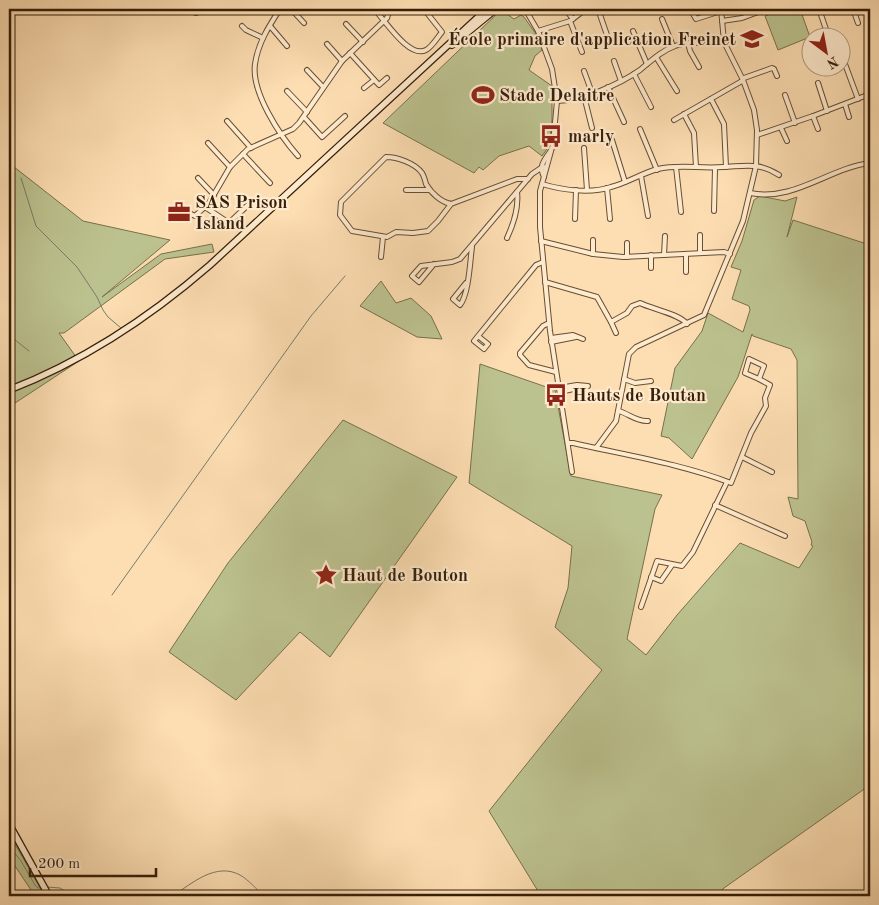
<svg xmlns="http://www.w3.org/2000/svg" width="879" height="905" font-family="'Old Standard TT',serif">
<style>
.green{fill:#bcc28f;stroke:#78704c}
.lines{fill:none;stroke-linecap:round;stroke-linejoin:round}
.stream{stroke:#757d6d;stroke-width:1}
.street-casing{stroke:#674e34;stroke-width:6}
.secondary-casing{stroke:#351e0a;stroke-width:8}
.street{stroke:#feeacd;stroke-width:4}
.secondary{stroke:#feeacd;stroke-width:5.5}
.labels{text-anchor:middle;stroke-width:4.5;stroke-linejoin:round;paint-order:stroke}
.poi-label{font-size:18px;font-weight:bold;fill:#351e0a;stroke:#feeacd;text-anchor:start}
</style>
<rect width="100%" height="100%" fill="#fddeb2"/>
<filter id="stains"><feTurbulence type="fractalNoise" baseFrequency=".004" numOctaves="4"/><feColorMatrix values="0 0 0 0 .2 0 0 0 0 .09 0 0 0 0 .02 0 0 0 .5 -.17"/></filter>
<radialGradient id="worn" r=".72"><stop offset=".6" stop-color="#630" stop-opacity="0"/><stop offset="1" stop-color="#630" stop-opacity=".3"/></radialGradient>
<g class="green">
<polygon points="784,9 800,9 810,37 778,50 765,16"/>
<polygon points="501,10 514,19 521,15 524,17 536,34 542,50 535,56 529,70 552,86 552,120 549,146 542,156 529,146 499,156 483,170 479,167 474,173 383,123"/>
<polygon points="9,163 83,221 170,240 102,297 161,254 212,244 214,252 165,259 64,333 59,333 79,361 9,407"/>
<polygon points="760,196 785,201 797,197 787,237 793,220 870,245 870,785 724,888 715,896 541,896 489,811 602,670 555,627 568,588 572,546 469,483 480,364 555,390 571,476 662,495 655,509 627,639 646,655 677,615 740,543 799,568 813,546 811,545 812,542 805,521 793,516 788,497 798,499 797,360 791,349 753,336 752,334 738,377 692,459 669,438 661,436 675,368 702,331 708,313 743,332 750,310 749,306 732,299 741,270 731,267 742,241 754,200"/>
<polygon points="381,281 396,303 411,298 431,316 442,339 417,337 360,306"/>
<polygon points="343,420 457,477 330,657 300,632 236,700 169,652 228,563"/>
<polygon points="9,834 45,896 35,896 9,857"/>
</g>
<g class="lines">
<g class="stream">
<polyline points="21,178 36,226 77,267 97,297 103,310 108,317 121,328"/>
<polyline points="9,335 29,351"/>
<polyline points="112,595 311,316 345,276"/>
<polyline points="9,846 21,861 35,885 38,888 43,888"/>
<polyline points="47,887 60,888 73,896"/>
<path d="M173 896C192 883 216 862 240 875 249 880 257 890 264 896"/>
</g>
<defs>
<g id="street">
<polyline points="184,9 196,13 205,9"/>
<path d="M280 9C269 26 258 43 255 64 251 92 280 136 298 156"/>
<polyline points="291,9 304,23"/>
<path d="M374 9C385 20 409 59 426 50 432 47 437 38 442 32L427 13"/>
<polyline points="525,9 538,31 552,69 557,101 553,144 540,191 540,227 550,331 572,472"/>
<polyline points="565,9 573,19"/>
<polyline points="598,9 608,38"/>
<polyline points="690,9 696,19 721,11"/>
<polyline points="819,9 829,38"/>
<polyline points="853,9 858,23"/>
<polyline points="662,19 673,46"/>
<polyline points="570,21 582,52"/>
<polyline points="722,21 742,18 766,9"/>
<polyline points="346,24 363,42"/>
<polyline points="242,26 246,30 263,38"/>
<polyline points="270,26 287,46"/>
<polyline points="538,31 570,21 586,9"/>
<polyline points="633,31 647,64"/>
<polyline points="688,43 690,51 699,67"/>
<polyline points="327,44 342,61"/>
<polyline points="350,53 379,85 387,78"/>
<polyline points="842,56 858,99"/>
<polyline points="656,57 677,91"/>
<polyline points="614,61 621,81"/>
<polyline points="307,70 323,87"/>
<polyline points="584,71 592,93"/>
<polyline points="634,74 651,107"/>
<polyline points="818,83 827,111"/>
<polyline points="608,87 624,122"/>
<polyline points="364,88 374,80"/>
<polyline points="287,91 307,112"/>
<polyline points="785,95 795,123"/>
<polyline points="584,96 592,128"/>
<polyline points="711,99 724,124 726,167"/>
<path d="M557 101C582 101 620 84 640 70 651 61 661 51 675 46 693 39 709 46 724 42"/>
<polyline points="845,104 849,117"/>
<polyline points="684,114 694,133 696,167"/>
<polyline points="813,116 818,129"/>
<polyline points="304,117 322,137 345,116"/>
<polyline points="674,120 742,81 744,78 772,68 774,69 777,76"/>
<polyline points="227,121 251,148"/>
<polyline points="781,128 787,141"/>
<polyline points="640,129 657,170"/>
<polyline points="757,135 813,116 870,94"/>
<polyline points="612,140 625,182"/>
<polyline points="208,143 230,167"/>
<polyline points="584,148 587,190"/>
<polyline points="243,154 270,183"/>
<polyline points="676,167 681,212"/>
<polyline points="641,176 648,216"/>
<path d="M544 177C538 165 545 160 551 150"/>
<polyline points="198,178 214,195"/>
<path d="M542 184C562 190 590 194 611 187 627 183 642 173 658 169 679 164 701 169 723 167 746 166 759 162 779 175"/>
<polyline points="607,188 610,219"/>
<polyline points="406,190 430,190"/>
<path d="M750 193C794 202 829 168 870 163"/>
<path d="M451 204 438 221 428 231 413 233 396 232 387 237 352 231 340 215 341 202 386 157C397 157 415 163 422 173 424 176 425 180 426 184 431 193 441 202 451 204L517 179H528"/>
<polyline points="205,207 229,223 249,204"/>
<polyline points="714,211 715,168"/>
<polyline points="191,214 195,216 209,203 230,167 248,149 293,129 299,123 342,61 387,18 390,9"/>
<polyline points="575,219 576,190"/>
<path d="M507 238C514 223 519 208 517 192"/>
<polyline points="593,240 593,254"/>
<polyline points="541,241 593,254 623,257 724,252 730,254"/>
<polyline points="700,253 700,235"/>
<polyline points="664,255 665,236"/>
<polyline points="381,257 383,237"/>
<polyline points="627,257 627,243"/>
<polyline points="434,264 419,282 412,276 421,266 452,262 460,259 532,174 541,168 546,167"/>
<polyline points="651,268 651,255"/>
<polyline points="686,272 686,254"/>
<path d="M545 282 597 297 611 322 627 313 632 306 640 303C652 309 680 314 687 324"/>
<path d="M466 283 453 299 460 305C469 294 470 261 472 247"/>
<polyline points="611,322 616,333"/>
<polyline points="549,323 543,326 520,353 520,355 529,365 556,372"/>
<polyline points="478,336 488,344 484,349 474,341 478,336 536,265 543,262"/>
<polyline points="551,338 573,335 583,339"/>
<polyline points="551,342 576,337"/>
<polygon points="749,359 764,366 759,379 745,373"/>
<polyline points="624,379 635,383 651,381"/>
<polyline points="559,388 577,385 588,386"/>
<polyline points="560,392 578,388 581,386"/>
<path d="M619 411C629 414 637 422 648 421"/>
<path d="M568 443H573C625 455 682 464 731 483L751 433 766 406 765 398 770 385 759 379"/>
<polyline points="596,448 616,421 629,354 636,347 704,315 743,221 756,166 757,130 754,110 743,80 724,42 721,9"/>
<polyline points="742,457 772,472"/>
<polyline points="715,505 785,536"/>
<polyline points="651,577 661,581 672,565"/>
<polyline points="641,607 657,561 682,566 693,552 727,482"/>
<polyline points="9,893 10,896"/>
</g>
<g id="secondary">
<polyline points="452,45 496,9"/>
<path d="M9 390C84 361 149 318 210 265L487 9"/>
<polyline points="9,824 49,896"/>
</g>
</defs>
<use href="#street" class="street-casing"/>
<use href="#secondary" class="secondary-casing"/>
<use href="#street" class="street"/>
<use href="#secondary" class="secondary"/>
</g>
<defs>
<symbol id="school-bare" viewBox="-9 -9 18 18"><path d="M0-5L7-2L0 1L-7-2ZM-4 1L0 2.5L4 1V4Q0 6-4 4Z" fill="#8f2418" stroke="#feeacd" stroke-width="2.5" paint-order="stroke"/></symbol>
<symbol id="stadium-bare" viewBox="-9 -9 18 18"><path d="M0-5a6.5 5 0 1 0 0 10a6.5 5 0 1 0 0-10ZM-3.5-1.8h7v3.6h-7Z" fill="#8f2418" stroke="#feeacd" stroke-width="2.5" paint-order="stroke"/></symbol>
<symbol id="bus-bare" viewBox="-9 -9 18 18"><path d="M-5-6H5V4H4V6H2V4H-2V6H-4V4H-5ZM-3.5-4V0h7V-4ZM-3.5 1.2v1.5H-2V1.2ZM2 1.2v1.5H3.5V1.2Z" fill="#8f2418" stroke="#feeacd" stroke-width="2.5" paint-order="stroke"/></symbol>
<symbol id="office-bare" viewBox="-9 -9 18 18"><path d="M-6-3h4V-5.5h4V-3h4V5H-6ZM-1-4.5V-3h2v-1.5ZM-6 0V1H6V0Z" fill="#8f2418" stroke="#feeacd" stroke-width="2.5" paint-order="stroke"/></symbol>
<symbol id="sight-bare" viewBox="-9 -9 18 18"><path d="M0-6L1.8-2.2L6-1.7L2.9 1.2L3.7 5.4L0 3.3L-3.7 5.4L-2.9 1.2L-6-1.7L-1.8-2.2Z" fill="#8f2418" stroke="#feeacd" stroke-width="2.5" paint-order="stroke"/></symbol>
</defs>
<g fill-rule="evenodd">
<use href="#school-bare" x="736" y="23" width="32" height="32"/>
<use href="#stadium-bare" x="467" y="79" width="32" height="32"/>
<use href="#bus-bare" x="535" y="120" width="32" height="32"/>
<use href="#office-bare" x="163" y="196" width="32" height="32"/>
<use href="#bus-bare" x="540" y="379" width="32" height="32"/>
<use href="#sight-bare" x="310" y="559" width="32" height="32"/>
</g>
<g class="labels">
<g class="poi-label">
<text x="736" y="45" text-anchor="end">École primaire d'application Freinet</text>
<text x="499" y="101">Stade Delaitre</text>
<text x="568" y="142">marly</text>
<text x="195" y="208">SAS Prison<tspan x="195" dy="21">Island</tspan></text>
<text x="572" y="401">Hauts de Boutan</text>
<text x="342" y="581">Haut de Bouton</text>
</g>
</g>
<rect width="879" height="905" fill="none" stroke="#fddeb2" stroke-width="30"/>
<rect x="10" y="10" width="859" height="885" fill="none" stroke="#351e0a" stroke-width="2.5"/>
<rect x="15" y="15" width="849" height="875" fill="none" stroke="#351e0a"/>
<g transform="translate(826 52) rotate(148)"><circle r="24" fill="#feeacd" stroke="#ae987f"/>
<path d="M0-4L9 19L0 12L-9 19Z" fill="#8f2418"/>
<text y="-8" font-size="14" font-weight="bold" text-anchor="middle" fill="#351e0a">N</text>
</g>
<path d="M30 868v8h126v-8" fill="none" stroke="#351e0a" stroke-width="2.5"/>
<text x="38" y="868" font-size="15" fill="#351e0a" stroke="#feeacd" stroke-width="4" paint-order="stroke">200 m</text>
<rect width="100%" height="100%" filter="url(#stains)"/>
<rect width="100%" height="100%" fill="url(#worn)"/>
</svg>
